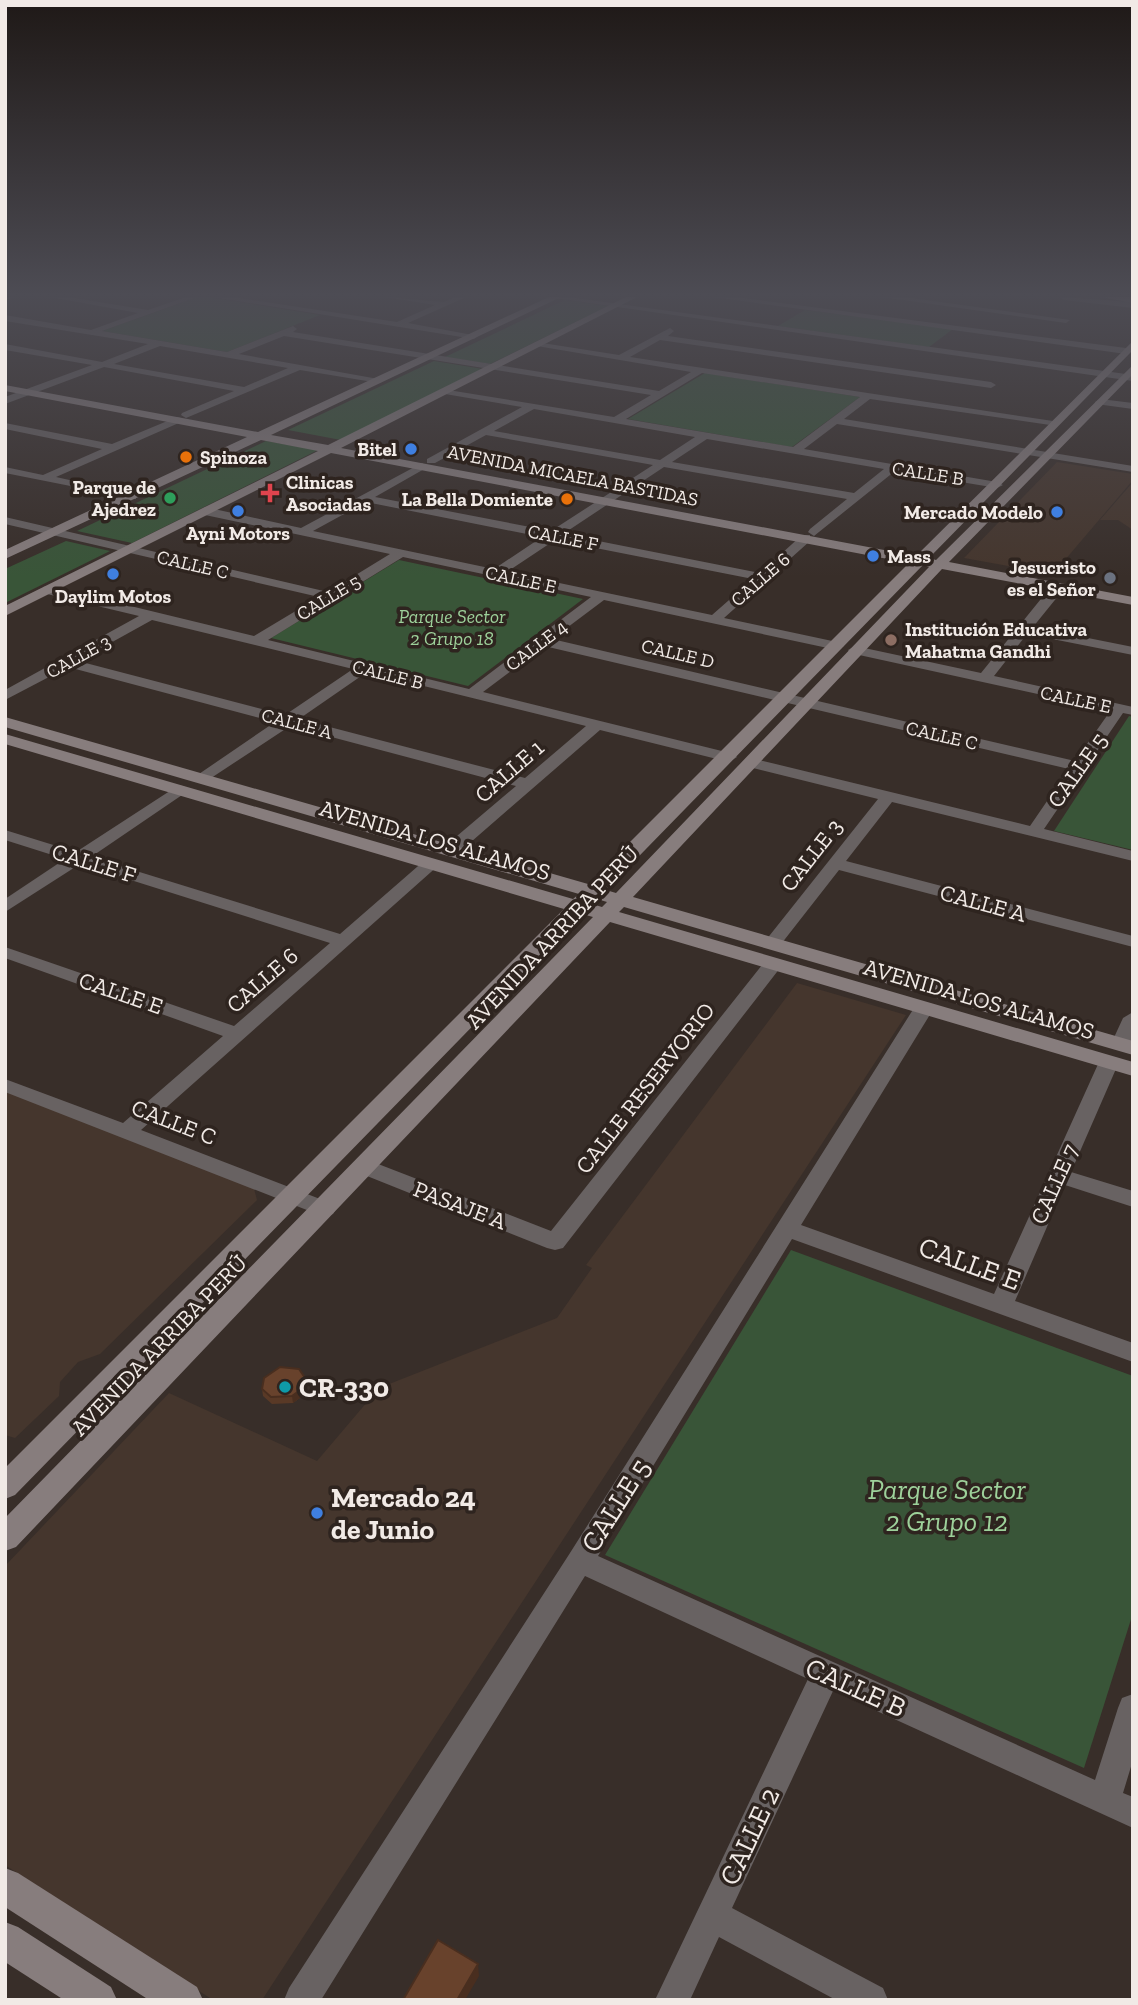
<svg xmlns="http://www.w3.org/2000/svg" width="1138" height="2005" font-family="'Zilla Slab',serif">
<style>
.built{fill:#45362d}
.green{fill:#395538}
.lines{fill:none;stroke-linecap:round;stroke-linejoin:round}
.street{fill:#686262;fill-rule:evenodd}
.secondary{fill:#877d7d;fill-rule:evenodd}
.wall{fill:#593926}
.shaded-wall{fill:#492e1f}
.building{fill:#68422c;stroke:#492e1f;stroke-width:2}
.shop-dot{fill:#3f7fe0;stroke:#2e241f;stroke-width:2.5}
.food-dot{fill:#e8710a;stroke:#2e241f;stroke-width:2.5}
.health-dot{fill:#e0444e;stroke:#2e241f;stroke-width:2.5}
.leisure-dot{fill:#2e9e5b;stroke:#2e241f;stroke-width:2.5}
.worship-dot{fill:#6b7280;stroke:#2e241f;stroke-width:2.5}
.education-dot{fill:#8d6e63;stroke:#2e241f;stroke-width:2.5}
.culture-dot{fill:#0f9aa8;stroke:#2e241f;stroke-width:2.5}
.labels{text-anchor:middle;stroke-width:7;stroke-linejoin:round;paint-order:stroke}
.far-poi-label{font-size:19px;font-weight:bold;fill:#f1eae6;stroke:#2e241f;text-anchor:end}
.far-street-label{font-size:19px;fill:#f1eae6;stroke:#2e241f}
.far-park-label{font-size:19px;font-style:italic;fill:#9dd19a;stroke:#2e241f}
.street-label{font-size:23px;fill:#f1eae6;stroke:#2e241f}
.near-street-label{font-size:28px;fill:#f1eae6;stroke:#2e241f}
.near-poi-label{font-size:28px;font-weight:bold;fill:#f1eae6;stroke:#2e241f;text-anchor:start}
.near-park-label{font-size:28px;font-style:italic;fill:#9dd19a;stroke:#2e241f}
</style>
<rect width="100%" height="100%" fill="#382e29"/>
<g class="built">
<polygon points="1057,462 1133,474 1133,480 1053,574 964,558"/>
<polygon points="1133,482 1133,530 1118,520 1100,520"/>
<polygon points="797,983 906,1015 262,2000 213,2000 5,1865 5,1566 169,1393 317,1461 379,1388 557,1318 592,1268 586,1265"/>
<polygon points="5,1089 253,1185 257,1200 100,1354 78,1362 60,1382 59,1396 15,1438 5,1435"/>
</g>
<g class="green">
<polygon points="198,297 208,297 320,315 227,352 102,331"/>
<polygon points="565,300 608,306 490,364 445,357"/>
<polygon points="805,310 953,329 929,347 778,326"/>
<polygon points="434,361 483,369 341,440 288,430"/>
<polygon points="705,373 860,397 792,447 628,419"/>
<polygon points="266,441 318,450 132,543 77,531"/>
<polygon points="66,541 110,551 5,603 5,569"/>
<polygon points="399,560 583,599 468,686 271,638"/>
<polygon points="1129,716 1133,717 1133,850 1054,831"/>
<polygon points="791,1250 1133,1376 1133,1613 1084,1768 605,1555"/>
</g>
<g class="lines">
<g class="street">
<polygon points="5,297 14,297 5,300"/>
<path d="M50 297H68L148 310 186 297H197L102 331 227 352 293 326 297 329 293 332 659 391 691 372 531 345 536 342 619 355 670 328 674 331 668 336 991 382 996 385 991 388 660 340 630 357 1053 421 1058 424 1057 426 870 399 844 419 1133 466V472L837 424 804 449 997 482 1003 485 997 488 895 471 814 536 808 532 810 529 847 499 664 467 563 534 760 573 802 535H810V541L724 618 837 642 844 646 837 650 604 600 552 639 1075 761 1111 710 850 653 848 650 855 646 981 673 1053 584H1063V590L1033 627 1133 647V655L1027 634 994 676 1133 707V715L1123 713 1044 829 1133 851V861L892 802 846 861 1133 936V947L839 870 778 948H766L763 944 766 940 878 799 745 766 743 763 745 760 751 758 1030 826 1069 769 544 646 483 692 734 754 737 757 729 762 600 730 456 855 450 856 442 851 444 847 516 786 290 726 202 784 194 779 196 776 275 722 68 667 5 700V690L139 616 43 593V587L48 586 254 636 319 597 5 524V517L328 592 390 554 205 515 199 511 205 507 301 528 422 463 427 466 426 468 375 497 551 531 653 465 486 435 435 463H427V459L522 407 445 394 442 393V389L614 417 651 395 284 336 239 354 384 380 379 383 300 370 186 418 181 415 182 413 234 391 104 367 5 404V397L92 365 5 350V344L102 362 148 344 5 321V315L91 330 138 313ZM160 346 288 368 244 387 114 364ZM702 373 860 397 793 447 626 419ZM534 409 695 437 660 460 494 431ZM707 439 884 469 854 493 672 462ZM366 502 542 537 494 569 313 531ZM555 540 753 579 712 615 507 572ZM403 557 591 597 469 689 268 640ZM152 620 353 669 285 715 78 661ZM367 672 586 726 525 778 299 719Z"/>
<polygon points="213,297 232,297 397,322 435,305 385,297 444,302 455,297 466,297 408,323 478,336 474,339"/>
<polygon points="548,297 568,297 1133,375 1133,381"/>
<polygon points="714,297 735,297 1126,348 1131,351 1126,354"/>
<polygon points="882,297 904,297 1070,320 1066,323"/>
<polygon points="1060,297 1133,302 1133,308 1064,300"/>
<polygon points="1100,399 1133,403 1133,409 1096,404 1095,402"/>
<polygon points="177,417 181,418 181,422 56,477 136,495 136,499 5,473 5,467 43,475 102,449 5,429 5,423 112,444"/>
<polygon points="179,785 185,787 187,790 185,793 91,857 340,934 425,860 437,860 440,864 141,1130 333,1204 336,1209 333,1214 325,1217 317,1214 5,1092 5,1079 123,1123 223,1036 5,958 5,947 234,1026 330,943 80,864 5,912 5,899 65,859 5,840 5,830 76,852"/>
<polygon points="773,958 782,964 780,968 563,1248 555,1250 547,1248 357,1172 354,1167 357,1162 365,1160 373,1162 551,1231 766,960"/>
<polygon points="924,1002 934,1008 801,1225 994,1294 1099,1062 1102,1058 1116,1058 1119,1062 1071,1172 1133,1191 1133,1207 1065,1185 1015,1301 1133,1343 1133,1362 792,1239 598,1556 1095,1780 1118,1708 1122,1698 1133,1694 1133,1760 1123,1793 1133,1797 1133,1828 833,1691 732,1908 883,1988 888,2000 836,2000 719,1937 690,2000 655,2000 808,1679 585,1576 321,2000 284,2000 289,1988 570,1553 914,1008"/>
<polygon points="1133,1012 1131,1044 1128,1048 1114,1048 1111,1044 1123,1018"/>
</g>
<g class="secondary">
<path d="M549 297H561L271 435 328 445 626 297H637L341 448 916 556 1133 341V350L929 558 936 560 1133 365V374L949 562 1133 597V605L942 569 633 897 1133 1041V1055L624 907 619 912 1133 1062V1076L610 922 16 1547 5 1551V1518L593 917 582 914 15 1495 5 1499V1468L564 909 5 744V734L573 899 579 894 5 727V717L588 884 909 563 331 453 5 616V606L318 451 261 440 5 559V550L247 437 5 391V385L258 432ZM923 565 929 567 616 893 606 890ZM597 899 607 902 602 907 592 904Z"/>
<polygon points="1101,297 1133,297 1133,303"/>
<polygon points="5,1868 18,1873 197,1987 203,2000 149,2000 5,1907"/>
<polygon points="5,1922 18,1927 111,1987 117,2000 64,2000 5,1962"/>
</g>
</g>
<polygon class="wall" points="305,1378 306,1384 304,1395 293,1403 272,1404 263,1396 262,1389"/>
<g class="shaded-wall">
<polygon points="305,1378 306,1384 304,1395 293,1403 292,1396"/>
<polygon points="478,1964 479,1976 465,2000 457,2000"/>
</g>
<g class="building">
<polygon points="280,1367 299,1369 305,1378 303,1388 292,1396 271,1397 262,1389 264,1378"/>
<polygon points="438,1940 478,1964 457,2000 403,2000"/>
</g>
<linearGradient id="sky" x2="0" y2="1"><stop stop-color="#1f1917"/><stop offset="0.51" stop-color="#4d4c54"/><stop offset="1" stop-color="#4d4c54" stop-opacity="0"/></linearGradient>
<rect width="1138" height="577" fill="url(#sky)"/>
<g class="shop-dot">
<circle cx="411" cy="449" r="7"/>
<circle cx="238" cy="511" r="7"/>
<circle cx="1057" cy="512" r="7"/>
<circle cx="873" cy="556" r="7"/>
<circle cx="113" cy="574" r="7"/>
<circle cx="317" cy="1513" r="7"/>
</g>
<g class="food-dot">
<circle cx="186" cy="457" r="7"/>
<circle cx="567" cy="499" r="7"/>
</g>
<path class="health-dot" d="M266.5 482.5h7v7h7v7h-7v7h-7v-7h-7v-7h7z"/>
<circle class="leisure-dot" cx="170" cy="498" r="7"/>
<circle class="worship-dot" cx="1110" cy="578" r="7"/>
<circle class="education-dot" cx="891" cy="640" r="7"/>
<circle class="culture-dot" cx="285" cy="1387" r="7"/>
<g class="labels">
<g class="far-poi-label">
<text x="397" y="456">Bitel</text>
<text x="200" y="464" text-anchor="start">Spinoza</text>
<text x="286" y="489" text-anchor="start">Clinicas<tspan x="286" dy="22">Asociadas</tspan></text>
<text x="156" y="494">Parque de<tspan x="156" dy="22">Ajedrez</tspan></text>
<text x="553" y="506">La Bella Domiente</text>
<text x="1043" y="519">Mercado Modelo</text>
<text x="238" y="540" text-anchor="middle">Ayni Motors</text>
<text x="887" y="563" text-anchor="start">Mass</text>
<text x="1096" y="574">Jesucristo<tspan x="1096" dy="22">es el Señor</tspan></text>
<text x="113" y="603" text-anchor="middle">Daylim Motos</text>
<text x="905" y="636" text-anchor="start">Institución Educativa<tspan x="905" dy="22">Mahatma Gandhi</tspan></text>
</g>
<g class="far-street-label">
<text transform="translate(928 473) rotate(9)" y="7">CALLE B</text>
<text transform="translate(573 475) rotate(11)" y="7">AVENIDA MICAELA BASTIDAS</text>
<text transform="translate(563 537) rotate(11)" y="7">CALLE F</text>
<text transform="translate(193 564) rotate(13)" y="7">CALLE C</text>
<text transform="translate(521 579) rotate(12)" y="7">CALLE E</text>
<text transform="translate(760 579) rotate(-41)" y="7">CALLE 6</text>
<text transform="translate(328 597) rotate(-31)" y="7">CALLE 5</text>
<text transform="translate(536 645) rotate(-37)" y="7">CALLE 4</text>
<text transform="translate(678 653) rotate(13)" y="7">CALLE D</text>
<text transform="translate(78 656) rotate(-29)" y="7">CALLE 3</text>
<text transform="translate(388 674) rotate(14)" y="7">CALLE B</text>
<text transform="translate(1076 699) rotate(12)" y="7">CALLE E</text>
<text transform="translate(297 723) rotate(15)" y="7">CALLE A</text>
<text transform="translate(942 735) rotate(13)" y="7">CALLE C</text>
</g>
<g class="far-park-label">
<text x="452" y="623">Parque Sector<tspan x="452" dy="22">2 Grupo 18</tspan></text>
</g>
<g class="street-label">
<text transform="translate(1077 770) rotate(-55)" y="8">CALLE 5</text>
<text transform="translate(509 771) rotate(-41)" y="8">CALLE 1</text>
<text transform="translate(435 840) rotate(16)" y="8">AVENIDA LOS ALAMOS</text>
<text transform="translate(811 855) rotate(-52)" y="8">CALLE 3</text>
<text transform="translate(94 863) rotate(17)" y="8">CALLE F</text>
<text transform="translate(983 903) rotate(15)" y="8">CALLE A</text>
<text transform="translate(552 937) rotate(-47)" y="8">AVENIDA ARRIBA PERÚ</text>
<text transform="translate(262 980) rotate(-41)" y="8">CALLE 6</text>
<text transform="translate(121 993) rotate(19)" y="8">CALLE E</text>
<text transform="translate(979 999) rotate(16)" y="8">AVENIDA LOS ALAMOS</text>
<text transform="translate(645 1088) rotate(-52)" y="8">CALLE RESERVORIO</text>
<text transform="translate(174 1122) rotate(21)" y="8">CALLE C</text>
<text transform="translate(1054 1184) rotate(-66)" y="8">CALLE 7</text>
<text transform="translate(460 1205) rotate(21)" y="8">PASAJE A</text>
<text transform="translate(159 1345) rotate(-46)" y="8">AVENIDA ARRIBA PERÚ</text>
</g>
<g class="near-street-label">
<text transform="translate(970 1263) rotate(20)" y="10">CALLE E</text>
<text transform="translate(615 1505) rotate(-58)" y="10">CALLE 5</text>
<text transform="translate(856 1687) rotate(24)" y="10">CALLE B</text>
<text transform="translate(749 1836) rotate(-65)" y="10">CALLE 2</text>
</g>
<g class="near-poi-label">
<text x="299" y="1397">CR-330</text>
<text x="331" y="1507">Mercado 24<tspan x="331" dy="32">de Junio</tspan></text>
</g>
<g class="near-park-label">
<text x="947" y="1499">Parque Sector<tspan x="947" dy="32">2 Grupo 12</tspan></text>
</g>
</g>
<rect width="1138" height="2005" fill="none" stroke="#f1eae6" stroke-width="14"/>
</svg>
